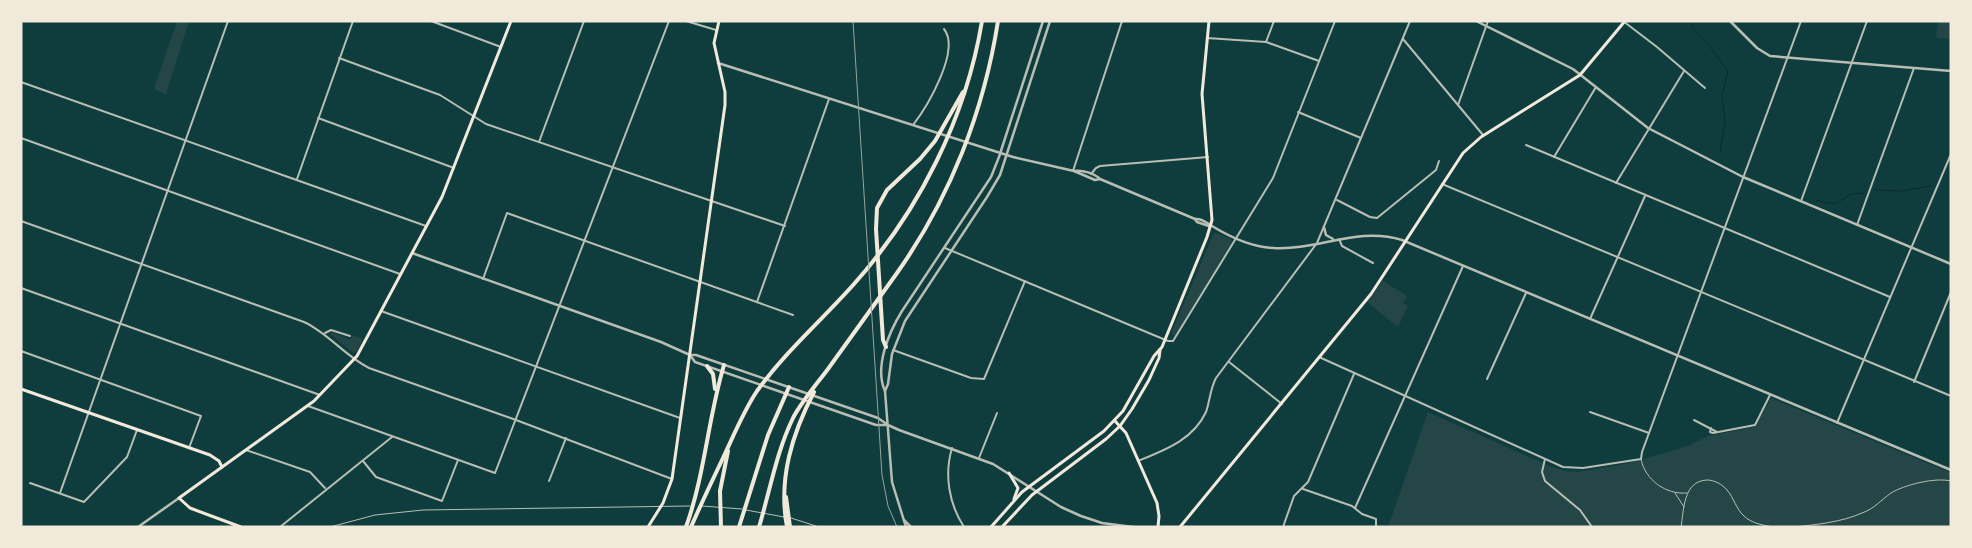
<svg xmlns="http://www.w3.org/2000/svg" width="1972" height="548" font-family="Cabin,sans-serif">
<style>
.green{fill:#244646}
.lines{fill:none;stroke-linecap:round;stroke-linejoin:round}
.stream{stroke:#0a2a2b;stroke-width:1}
.service{stroke:#b8beb3;stroke-width:1}
.minor{stroke:#b8beb3;stroke-width:2}
.tertiary{stroke:#b8beb3;stroke-width:2.5}
.secondary{stroke:#f1e9da;stroke-width:3}
.primary{stroke:#f1e9da;stroke-width:3}
.motorway{stroke:#f1e9da;stroke-width:4}
.rail{stroke:#97a49c;stroke-width:1}
</style>
<rect width="100%" height="100%" fill="#0f3d3e"/>
<g class="green">
<polygon points="177,21 189,21 166,94 154,89"/>
<polygon points="1938,21 1951,21 1951,39 1936,38"/>
<polygon points="1216,233 1231,239 1232,242 1175,336 1171,334 1213,235"/>
<polygon points="1383,281 1407,296 1403,303 1408,306 1398,327 1367,302"/>
<polygon points="331,332 350,340 353,335 363,339 357,351 354,353 331,335"/>
<polygon points="1771,398 1951,473 1951,527 1388,527 1428,412 1552,467 1565,471 1577,472 1630,463 1688,446 1708,436 1755,427"/>
</g>
<g class="lines">
<g class="stream">
<path d="M1693 21 1692 26C1698 34 1705 40 1711 48 1717 56 1722 64 1728 71L1722 95 1725 122 1720 153"/>
<polyline points="1874,190 1902,191 1931,186"/>
<polyline points="1816,200 1827,203 1837,203 1851,194 1863,193"/>
</g>
<g class="service">
<path d="M1641 459C1645 480 1666 495 1687 493"/>
<polyline points="1675,493 1684,507"/>
<polyline points="702,506 742,509"/>
<polyline points="746,510 784,517"/>
<polyline points="791,518 819,527"/>
<polyline points="330,527 375,515 423,510 690,506"/>
<path d="M1681 527C1684 510 1683 481 1707 480 1714 480 1722 484 1727 490 1734 498 1736 509 1744 516 1751 523 1762 525 1773 527"/>
<path d="M1793 527C1815 525 1842 522 1862 513 1874 509 1881 500 1891 493 1904 485 1935 477 1951 481"/>
</g>
<g class="minor">
<polyline points="431,21 501,47"/>
<polyline points="686,21 716,30"/>
<polyline points="1623,21 1657,47 1705,88"/>
<polyline points="1207,38 1266,42 1319,61"/>
<polyline points="1403,39 1483,135"/>
<polyline points="1266,42 1274,21"/>
<polyline points="339,58 440,95 486,124 785,226"/>
<polyline points="21,82 426,226"/>
<polyline points="1458,105 1488,21"/>
<polyline points="1298,112 1361,138"/>
<polyline points="318,118 454,168"/>
<path d="M913 125C927 107 961 50 944 29"/>
<polyline points="21,138 400,274"/>
<polyline points="539,142 584,21"/>
<polyline points="1526,145 1890,297"/>
<polyline points="1554,157 1596,87"/>
<polyline points="1073,171 1122,21"/>
<polyline points="1091,174 1096,168 1100,166 1208,157"/>
<polyline points="297,179 353,21"/>
<polyline points="1616,183 1684,71"/>
<polyline points="1442,184 1951,396"/>
<polyline points="1337,200 1370,217 1377,218 1436,170 1439,161"/>
<polyline points="1801,201 1867,21"/>
<path d="M21 221 304 322C328 333 345 356 369 368L516 420 672 479"/>
<polyline points="1857,225 1914,68"/>
<polyline points="1339,239 1342,246 1373,263"/>
<polyline points="945,248 1168,341 1173,341 1273,178 1335,21"/>
<polyline points="483,279 507,213 793,315"/>
<polyline points="21,288 320,395"/>
<polyline points="757,302 829,99"/>
<polyline points="381,311 680,418"/>
<polyline points="1590,319 1645,196"/>
<polyline points="325,333 331,330 350,336"/>
<polyline points="893,350 971,378 984,379 1025,281"/>
<polyline points="21,351 201,416 189,448"/>
<polyline points="1319,357 1563,467 1583,468 1641,459 1642,452 1801,21"/>
<polyline points="1229,362 1282,404"/>
<polyline points="1487,379 1526,293"/>
<polyline points="1914,382 1951,292"/>
<polyline points="308,406 495,473 669,21"/>
<polyline points="1590,412 1649,433"/>
<polyline points="1694,420 1717,432"/>
<polyline points="1837,423 1951,154"/>
<polyline points="1711,428 1710,432 1713,433 1755,425 1770,395"/>
<path d="M952 448C944 475 949 504 964 527"/>
<polyline points="246,450 310,472 325,488"/>
<polyline points="979,458 997,413"/>
<polyline points="1545,459 1542,472 1545,481 1580,510 1592,527"/>
<polyline points="363,461 376,477 442,501 458,460"/>
<path d="M1138 461C1165 450 1193 440 1206 412 1210 401 1210 389 1216 378L1317 243 1410 21"/>
<polyline points="549,481 566,438"/>
<polyline points="30,483 84,502 127,457 137,430"/>
<polyline points="1303,489 1352,506 1362,514 1376,519 1376,527"/>
<polyline points="60,493 228,21"/>
<polyline points="1355,508 1463,266"/>
<polyline points="280,527 392,437"/>
<polyline points="1283,527 1294,496 1308,482 1354,374"/>
</g>
<g class="tertiary">
<polyline points="1476,21 1573,69 1648,128 1743,177 1951,264"/>
<polyline points="1730,21 1757,48 1770,56 1951,71"/>
<polyline points="718,63 1013,157 1074,171 1095,180 1100,179"/>
<path d="M1074 171C1083 170 1094 173 1100 179L1195 219C1203 218 1206 223 1212 226 1230 237 1252 247 1273 248 1317 251 1357 226 1402 240L1951 470"/>
<polyline points="1195,219 1197,222 1209,226"/>
<polyline points="1324,227 1326,235 1333,239"/>
<polyline points="412,253 661,342 690,355 696,355 878,418 888,425 899,430 993,464 1061,507 1081,516 1102,523 1133,527"/>
<polyline points="690,355 695,362 876,425 886,425"/>
<polyline points="885,391 888,384 892,354 905,321 987,197 1000,175 1050,21"/>
<polyline points="904,520 911,527"/>
<polyline points="138,527 179,498"/>
<path d="M906 527 892 482 885 391C874 367 889 332 902 311L991 177 999 157 1043 21"/>
</g>
<g class="secondary">
<polyline points="21,389 210,455 219,461 222,467"/>
<polyline points="1115,421 1126,433 1157,503 1159,516 1158,527"/>
<polyline points="241,527 190,508 179,498 314,401 357,356 442,197 511,21"/>
<polyline points="648,527 663,503 672,479 725,105 725,92 714,43 719,21"/>
<polyline points="1180,527 1371,294 1463,153 1481,137 1580,75 1625,21"/>
</g>
<g class="primary">
<polyline points="1009,473 1018,488 1014,499"/>
<polyline points="991,527 1022,492 1104,431 1123,411 1154,356 1162,347 1207,237 1212,220 1202,94 1209,21"/>
<polyline points="1002,527 1032,495 1106,439 1120,426 1132,409 1149,380 1159,358 1160,350"/>
</g>
<g class="motorway">
<polyline points="886,347 883,340 876,229 877,208 887,190 920,159 935,141 963,92"/>
<polyline points="707,366 713,374 715,389"/>
<polyline points="786,497 790,527"/>
<path d="M686 527C705 474 708 418 724 365"/>
<path d="M691 527C701 504 712 481 723 458 734 435 743 412 757 391 785 352 822 320 854 284 919 211 966 118 982 21"/>
<polyline points="721,527 720,491 728,451"/>
<polyline points="739,527 768,435 789,387"/>
<path d="M759 527C770 491 776 453 793 418 802 401 816 385 828 369 851 337 874 305 897 273 950 198 984 111 998 21"/>
<path d="M787 527C778 479 792 434 814 392"/>
</g>
<polyline class="rail" points="853,21 882,475 888,506 897,527"/>
</g>
<rect width="1972" height="548" fill="none" stroke="#f1e9da" stroke-width="45"/>
</svg>
